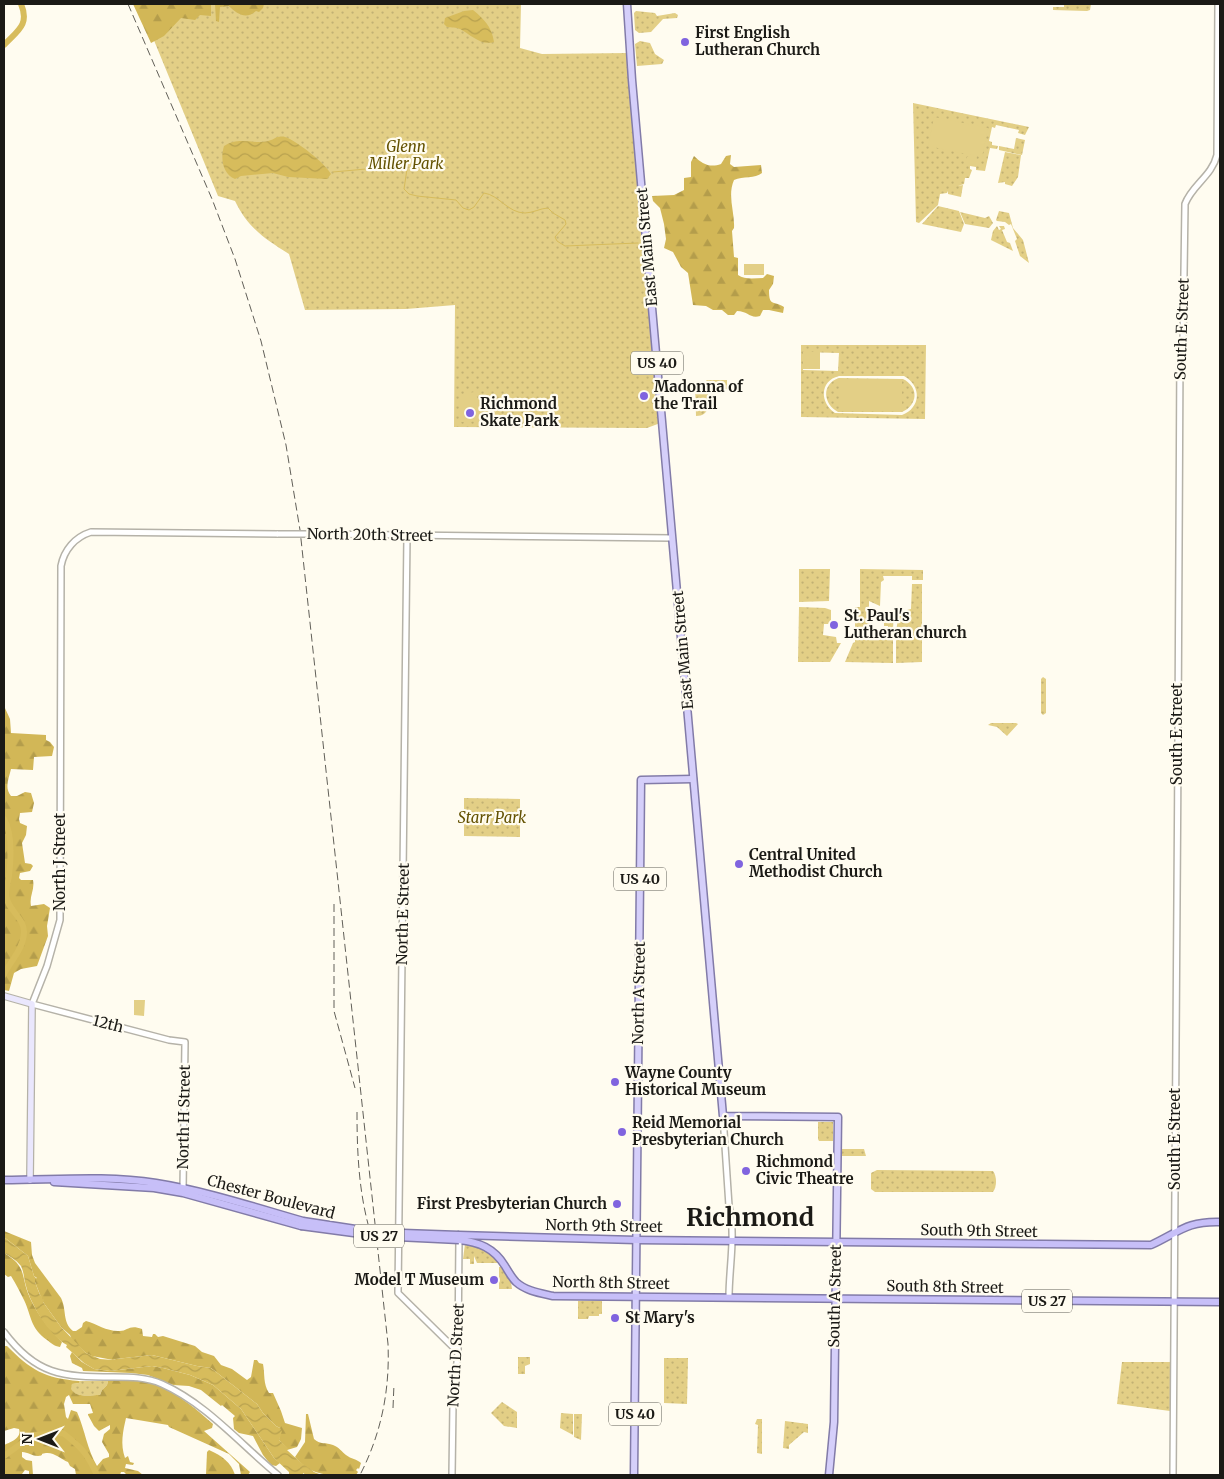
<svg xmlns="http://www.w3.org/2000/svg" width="1224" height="1479" font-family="Merriweather,serif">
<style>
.green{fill:url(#green-dots);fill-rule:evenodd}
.forest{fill:url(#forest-firs);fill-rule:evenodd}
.pitch{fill:#e3cf86}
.water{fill:url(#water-waves)}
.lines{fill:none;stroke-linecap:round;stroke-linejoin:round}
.stream{stroke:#d7bc5c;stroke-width:1}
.river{stroke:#d7bc5c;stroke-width:6}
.tertiary-casing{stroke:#b5b2a8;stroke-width:8}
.secondary-casing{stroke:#b5b2a8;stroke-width:8}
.primary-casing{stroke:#827ba8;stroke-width:9}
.trunk-casing{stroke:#827ba8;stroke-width:9}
.tertiary{stroke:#fff;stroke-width:5}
.secondary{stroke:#eae7fd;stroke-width:5.5}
.primary{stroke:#d5cffa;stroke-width:6}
.trunk{stroke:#c7bff8;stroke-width:6}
.rail{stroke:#615f58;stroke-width:1;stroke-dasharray:8 4;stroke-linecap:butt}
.tertiary-bridge-casing{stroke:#b5b2a8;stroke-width:8;stroke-linecap:butt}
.trunk-bridge-casing{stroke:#827ba8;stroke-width:9;stroke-linecap:butt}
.tertiary-bridge{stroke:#fff;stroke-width:5}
.trunk-bridge{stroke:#c7bff8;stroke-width:6}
.poi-dot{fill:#8064df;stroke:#fffcf0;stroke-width:2}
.labels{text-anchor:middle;stroke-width:4.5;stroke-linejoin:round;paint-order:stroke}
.shield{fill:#fffcf0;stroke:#5f5e57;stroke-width:1}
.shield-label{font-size:14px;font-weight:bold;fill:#1b1a16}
.poi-label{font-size:15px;font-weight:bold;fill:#1b1a16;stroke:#fffcf0;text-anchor:start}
.park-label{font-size:15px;font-style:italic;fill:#635101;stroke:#fffcf0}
.street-label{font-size:15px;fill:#1b1a16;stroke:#fffcf0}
.town-label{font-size:25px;font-weight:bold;fill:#1b1a16;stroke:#fffcf0}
</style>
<defs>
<pattern id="green-dots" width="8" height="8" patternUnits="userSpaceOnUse" patternTransform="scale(1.25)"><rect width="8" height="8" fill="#e3cf86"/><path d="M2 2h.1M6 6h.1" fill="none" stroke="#c2b173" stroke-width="1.8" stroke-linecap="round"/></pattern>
<pattern id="forest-firs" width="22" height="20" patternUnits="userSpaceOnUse" patternTransform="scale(1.25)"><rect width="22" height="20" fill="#d2b757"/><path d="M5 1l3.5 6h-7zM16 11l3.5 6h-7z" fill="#b49d4b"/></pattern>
<pattern id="water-waves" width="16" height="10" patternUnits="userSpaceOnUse" patternTransform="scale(1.25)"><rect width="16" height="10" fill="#d7bc5c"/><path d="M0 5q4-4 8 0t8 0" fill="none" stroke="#b8a14f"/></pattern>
</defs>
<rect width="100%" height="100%" fill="#fffcf0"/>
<g class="green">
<path d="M139 4H521L520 48 542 54 629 53 663 422 647 428 454 427 455 305 406 309 305 310 289 254C265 239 248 228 235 201L218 196Z"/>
<polygon points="1064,4 1091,4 1090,10 1087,11 1053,10 1053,7 1064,7"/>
<polygon points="636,11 655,13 657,16 675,13 678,15 677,18 663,19 651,32 639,33 635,30 634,13"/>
<polygon points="640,41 650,43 655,54 664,60 662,64 637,66 635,44"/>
<polygon points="913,103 1029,127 1025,135 1018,133 1019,130 996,125 995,128 992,127 989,141 992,142 992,145 998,146 997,149 990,148 985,171 976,170 976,167 970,166 970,169 972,170 969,178 965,178 964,184 958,186 963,185 961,197 948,194 948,191 947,193 940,194 938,205 919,223 916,222"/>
<polygon points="1016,138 1025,140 1022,155 999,150 999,146 1014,149"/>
<polygon points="1005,152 1021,155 1018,177 1012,186 1005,184 1005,182 998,183"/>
<polygon points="938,206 959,211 964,224 961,232 922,224"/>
<polygon points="999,211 1009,213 1013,228 1023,240 1029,263 1020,256 1015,241 1017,239 1011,224 1009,225 1005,222 997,221 996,220"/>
<polygon points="960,212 985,218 989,216 993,223 989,228 965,224"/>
<polygon points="997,226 999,230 1001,229 999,226 1004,226 1005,229 1002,230 1007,242 1010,243 1013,251 991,240 993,231"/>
<path d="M801 345H926L925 419 801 417ZM803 352 839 353 838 371 803 370ZM839 376H904C922 386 921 408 902 415L835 413C820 403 819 381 839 376Z"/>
<path d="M839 378 903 379C919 387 918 405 902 412H838C823 404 821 384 839 378Z"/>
<polygon points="706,380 727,380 727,389 717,392"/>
<path d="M695 383H707L716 393C707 402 711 416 696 416Z"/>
<polygon points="799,569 830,569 829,601 799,602"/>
<polygon points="860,569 923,570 923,580 912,580 912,576 883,576 884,580 881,582 880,606 869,601 869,621 872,622 871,636 887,637 888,634 893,634 893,663 845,662 853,643 855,642 855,607 860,607"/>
<polygon points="912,584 922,584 922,662 896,663 896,632 899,612 911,609"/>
<polygon points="799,607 825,608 831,610 831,624 824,624 823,635 836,637 837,643 841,643 830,662 798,662"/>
<polygon points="884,610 894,611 893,629 888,629 888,626 884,626"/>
<polygon points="1043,677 1046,679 1046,713 1043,715 1041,713 1041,679"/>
<polygon points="991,723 1016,723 1018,724 1007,736 997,727 988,725"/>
<polygon points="464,798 520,799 520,837 464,836"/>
<polygon points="818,1122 833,1122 833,1141 819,1141 818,1139"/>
<polygon points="842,1149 864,1149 866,1156 842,1156"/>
<path d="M877 1170 993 1171C997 1176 997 1187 993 1192H875L871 1189V1173Z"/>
<path d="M465 1244C480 1247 489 1252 500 1263H477L474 1256V1264H470V1259H463Z"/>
<polygon points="499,1267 502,1267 511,1282 512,1289 499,1289"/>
<polygon points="578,1301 602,1301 602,1314 599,1314 599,1316 589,1316 588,1319 578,1319"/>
<polygon points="518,1357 530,1357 530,1364 525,1366 525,1374 518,1374"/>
<polygon points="664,1358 688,1358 687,1404 664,1403"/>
<polygon points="1122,1362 1171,1362 1170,1411 1117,1404"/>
<path d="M79 1381H108L107 1385 102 1390 100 1395C90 1395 76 1398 70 1389L72 1384 79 1383Z"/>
<polygon points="502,1402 517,1412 517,1428 504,1426 491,1413"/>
<polygon points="561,1413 573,1414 573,1435 560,1428"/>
<polygon points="574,1414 582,1414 581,1440 574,1437"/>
<polygon points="757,1419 762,1419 762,1454 757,1453 758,1425 755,1424"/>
<polygon points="785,1421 808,1424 808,1433 804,1432 789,1445 789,1449 783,1448"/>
</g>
<g class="forest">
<polygon points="133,4 211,4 211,16 200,15 195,20 181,18 164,36 151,43"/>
<path d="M215 4H264L263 8 259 12 256 11C246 20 237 14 229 6L220 7 219 22 216 21Z"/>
<path d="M731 155 730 164 734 167 761 165 762 173C755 179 743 176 734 180 727 196 735 212 734 228L732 231 734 257 738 258V275C745 280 755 278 763 278L767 274 774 276 773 284 769 290C769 307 773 300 784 307L783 313 769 310H763L760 316C750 319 748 311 737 311L734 315H728L722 310H713L706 306 693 305 688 273 681 267 673 252 664 248 666 239 664 224 660 208 653 201 652 196 674 195 684 190V178L691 177V162L694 156C702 164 710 168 721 164L726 156Z"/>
<path d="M4 706 10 719 11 733 46 735V740L50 742 54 747 52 756 34 757 33 770 11 769C9 778 4 788 11 796H17L25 792 31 793 34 803 32 812 20 813 19 819 20 823 27 826 26 835 22 843 25 863 31 864 33 866 30 871 20 873 19 878 21 880H33C35 890 29 896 31 906L44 904 50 908 47 926 48 936 37 966 21 969 14 973 9 991 4 990Z"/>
<path d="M4 1231 31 1242 32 1255 35 1263 61 1298C67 1310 62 1322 73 1331H76L82 1327 83 1323 86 1321C97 1324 106 1331 118 1331 128 1332 128 1324 142 1329L143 1336 152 1337 153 1334H155L158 1337 163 1336 195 1346 202 1352 214 1356 221 1365 232 1369 247 1380 251 1377 254 1360H257L259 1363 263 1364C265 1374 263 1384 269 1393H273L281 1411 285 1423 302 1428 301 1439 297 1447 287 1450V1448L279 1440 280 1428 276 1426 263 1413 257 1404 211 1368 197 1366 152 1355 116 1359 113 1360 92 1356 86 1353 72 1340 70 1335 61 1327 43 1302 35 1282V1279L37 1278 34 1276 28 1256 4 1237Z"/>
<path d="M4 1253C28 1267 20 1276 30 1298 38 1316 49 1328 62 1342L60 1347C54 1346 51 1343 47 1340 30 1328 32 1317 24 1300 20 1292 16 1284 11 1276L8 1277 4 1274Z"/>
<path d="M4 1346H7C31 1370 44 1378 79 1381V1383L72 1384 71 1389C76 1398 90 1395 100 1395L102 1390 107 1385 108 1381C122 1381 137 1379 151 1383 174 1390 195 1408 213 1424L212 1428 204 1431 250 1472 248 1475H241L239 1464 229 1454 169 1427 168 1425 126 1418C123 1431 120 1444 125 1458L128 1456 130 1462 134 1463 133 1465 126 1464 125 1468 138 1471 143 1475H127L124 1472H121L120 1475H76L75 1469 70 1466 68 1462C61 1459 54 1452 46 1453 38 1454 46 1455 38 1456 32 1456 28 1452 22 1452V1457L26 1460 32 1461 33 1475H29V1471L25 1470 22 1474 4 1475V1445C11 1442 22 1438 19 1429L14 1428 4 1431ZM69 1395 73 1404H90L93 1413 88 1414V1415L94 1426 99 1431 110 1425V1429L104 1434 102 1442 109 1454V1457L103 1459 97 1466C87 1449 85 1430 77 1412L71 1410 68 1419 66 1417 64 1404 66 1397Z"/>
<polygon points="72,1352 82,1362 94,1369 110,1371 152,1366 163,1368 190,1375 213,1385 241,1409 274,1458 280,1463 276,1466 271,1465 263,1455 253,1436 239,1433 234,1429 233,1418 235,1416 222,1405 221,1406 201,1390 189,1386 173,1385 148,1375 131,1373 83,1371 82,1368 72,1363 70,1356"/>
<path d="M306 1414H308L314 1439C320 1445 326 1442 333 1445 339 1447 342 1452 346 1455 351 1459 357 1459 361 1463L359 1469 358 1468 356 1470 358 1472 356 1475C331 1475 313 1478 295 1457L305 1442Z"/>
<path d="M209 1450C222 1456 231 1462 235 1475H206L207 1452Z"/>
</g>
<g class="pitch">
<polygon points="934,117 988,128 982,157 977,156 975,165 966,163 967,157 971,155 928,146"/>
<rect x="744" y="264" width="20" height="11"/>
<rect x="803" y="352" width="17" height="17"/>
<rect x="839" y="379" width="63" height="31"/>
<polygon points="474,392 482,405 481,421 462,422 459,420 459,395"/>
<polygon points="134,1000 145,1000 144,1016 134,1015"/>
</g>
<g class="water">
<path d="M473 10C484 19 492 27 494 42 481 46 471 35 460 29 456 27 452 28 447 27L444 24 445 18 464 11Z"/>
<path d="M277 137C279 137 282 136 285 137 296 140 326 164 331 174L327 179 288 177 273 173 241 176 235 179C223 174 220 159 224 146 242 134 259 149 277 137Z"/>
<path d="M4 1237 28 1256 34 1276 37 1279H35V1282L40 1295 42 1296V1300L44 1299 43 1302 61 1327 86 1353 100 1359 113 1360 116 1359 152 1355 197 1366 211 1368 257 1404 263 1413 276 1426 280 1428 282 1431 279 1440 288 1448 287 1450 299 1461 314 1472 322 1475H306L303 1473V1475H289V1472L274 1458 241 1409 213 1385 190 1375 163 1368 152 1366 110 1371 94 1369 84 1363 66 1347 67 1345C49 1335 31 1305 26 1286 24 1280 24 1272 21 1266 16 1260 10 1256 4 1253Z"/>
</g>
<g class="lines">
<path class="stream" d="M333 172 366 169 372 162C384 163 397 159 407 169L404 189 409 194 417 196 456 200 463 208 469 210 474 207 484 193C499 195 508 213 525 213 533 213 541 208 548 208L553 213 565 220 566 224 555 237 557 241 565 246 638 243"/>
<g class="river">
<path d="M4 45C17 31 30 25 21 4"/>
<path d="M4 819C13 834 11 859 9 876 8 882 6 889 6 895 7 910 25 918 24 933 23 949 11 961 4 974"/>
<path d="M4 1456 33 1435 63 1433C82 1448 87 1453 97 1475"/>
</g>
<defs>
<g id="tertiary">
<polyline points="315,534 672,538"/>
<polyline points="407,536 398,1293 458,1352"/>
<path d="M723 1116 729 1206C736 1235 729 1267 729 1297"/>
<path d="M183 1190 185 1042 169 1040 32 1004 47 966 60 920 61 566C64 550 75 537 91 532L278 534"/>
<path d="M4 1332C36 1375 62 1377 114 1377 130 1377 146 1377 162 1384 207 1404 241 1445 278 1475"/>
<polyline points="452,1475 453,1404 458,1352 459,1239"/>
<path d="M1173 1475C1178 1100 1177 725 1180 350L1183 342 1185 204C1192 185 1212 176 1217 155L1218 4"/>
</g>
<polyline id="secondary" points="4,996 32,1004 30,1180"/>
<g id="primary">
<polyline points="627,4 632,80 723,1116 838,1117 834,1422 829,1475"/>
<polyline points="634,1475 641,780 693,779"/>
</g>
<g id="trunk">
<path d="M4 1180C54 1180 106 1175 156 1183 206 1191 254 1207 303 1221"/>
<polyline points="54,1182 154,1188 183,1193 301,1226"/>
<path d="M459 1235 636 1240 1151 1245C1179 1232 1187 1221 1220 1222"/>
<path d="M459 1240C479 1242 494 1248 505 1266 508 1271 512 1278 516 1282 526 1291 540 1293 553 1296L1220 1302"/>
</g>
</defs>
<use href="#tertiary" class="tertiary-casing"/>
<use href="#secondary" class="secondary-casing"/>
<use href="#primary" class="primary-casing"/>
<use href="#trunk" class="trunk-casing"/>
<use href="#tertiary" class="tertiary"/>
<use href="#secondary" class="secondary"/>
<use href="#primary" class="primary"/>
<use href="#trunk" class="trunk"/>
<g class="rail">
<path d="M128 4 212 199 235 259 261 341 286 445 300 530 388 1344C390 1391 381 1434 360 1475"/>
<polyline points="334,904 334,1011 355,1088"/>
<path d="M357 1112C357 1155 359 1197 372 1238"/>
<polyline points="393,1408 394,1384"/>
</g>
<defs>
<polyline id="tertiary-bridge" points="278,534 315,534"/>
<g id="trunk-bridge">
<polyline points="303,1221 375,1232 459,1235"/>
<polyline points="301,1226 376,1236 459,1240"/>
</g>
</defs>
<use href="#tertiary-bridge" class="tertiary-bridge-casing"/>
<use href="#trunk-bridge" class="trunk-bridge-casing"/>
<use href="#tertiary-bridge" class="tertiary-bridge"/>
<use href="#trunk-bridge" class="trunk-bridge"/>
</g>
<g class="poi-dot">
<circle cx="685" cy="42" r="5"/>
<circle cx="644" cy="396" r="5"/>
<circle cx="470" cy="413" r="5"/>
<circle cx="834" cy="625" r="5"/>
<circle cx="739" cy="864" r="5"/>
<circle cx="615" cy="1082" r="5"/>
<circle cx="622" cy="1132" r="5"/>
<circle cx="746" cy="1171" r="5"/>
<circle cx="617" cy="1204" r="5"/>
<circle cx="494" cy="1280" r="5"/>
<circle cx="615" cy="1318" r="5"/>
</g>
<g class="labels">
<g class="shield">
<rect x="631" y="351.5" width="52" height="23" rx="4"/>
<rect x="614" y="867.5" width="52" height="23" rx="4"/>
<rect x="354" y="1224.5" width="50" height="23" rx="4"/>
<rect x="1022" y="1289.5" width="50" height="23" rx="4"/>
<rect x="609" y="1402.5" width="52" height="23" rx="4"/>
</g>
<g class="shield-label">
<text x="657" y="368">US 40</text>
<text x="640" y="884">US 40</text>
<text x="379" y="1241">US 27</text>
<text x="1047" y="1306">US 27</text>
<text x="635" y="1419">US 40</text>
</g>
<g class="poi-label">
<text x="695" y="38">First English<tspan x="695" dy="17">Lutheran Church</tspan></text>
<text x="654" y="392">Madonna of<tspan x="654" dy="17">the Trail</tspan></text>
<text x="480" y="409">Richmond<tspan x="480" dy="17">Skate Park</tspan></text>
<text x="844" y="621">St. Paul's<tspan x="844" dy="17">Lutheran church</tspan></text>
<text x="749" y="860">Central United<tspan x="749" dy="17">Methodist Church</tspan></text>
<text x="625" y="1078">Wayne County<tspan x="625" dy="17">Historical Museum</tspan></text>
<text x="632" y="1128">Reid Memorial<tspan x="632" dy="17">Presbyterian Church</tspan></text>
<text x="756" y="1167">Richmond<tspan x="756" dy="17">Civic Theatre</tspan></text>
<text x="607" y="1209" text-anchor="end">First Presbyterian Church</text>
<text x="484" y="1285" text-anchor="end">Model T Museum</text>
<text x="625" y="1323">St Mary's</text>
</g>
<g class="park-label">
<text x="406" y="152">Glenn<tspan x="406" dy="17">Miller Park</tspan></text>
<text x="492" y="823">Starr Park</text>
</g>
<g class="street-label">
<text transform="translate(647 247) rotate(-95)" y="5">East Main Street</text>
<text transform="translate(1182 329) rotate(-88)" y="5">South E Street</text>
<text transform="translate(370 535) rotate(1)" y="5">North 20th Street</text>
<text transform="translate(683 650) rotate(-95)" y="5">East Main Street</text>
<text transform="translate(1177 734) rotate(-90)" y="5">South E Street</text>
<text transform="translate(60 862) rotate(-90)" y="5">North J Street</text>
<text transform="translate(403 914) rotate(-89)" y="5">North E Street</text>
<text transform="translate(639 993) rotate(-89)" y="5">North A Street</text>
<text transform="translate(108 1024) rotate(14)" y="5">12th</text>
<text transform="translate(184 1117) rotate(-89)" y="5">North H Street</text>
<text transform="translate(1175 1139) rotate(-90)" y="5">South E Street</text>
<text transform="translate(271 1197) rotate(15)" y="5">Chester Boulevard</text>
<text transform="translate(604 1226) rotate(1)" y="5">North 9th Street</text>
<text transform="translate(979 1231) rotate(1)" y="5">South 9th Street</text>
<text transform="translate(611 1283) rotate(1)" y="5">North 8th Street</text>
<text transform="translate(945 1287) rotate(1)" y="5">South 8th Street</text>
<text transform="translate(835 1296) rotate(-89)" y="5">South A Street</text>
<text transform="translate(456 1355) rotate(-87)" y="5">North D Street</text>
</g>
<g class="town-label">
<text x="750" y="1226">Richmond</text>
</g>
</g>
<rect width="1224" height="1479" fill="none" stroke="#1b1a16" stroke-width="10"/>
<g transform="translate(40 1439) rotate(270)" stroke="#fffcf0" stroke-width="4" paint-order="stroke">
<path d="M0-4L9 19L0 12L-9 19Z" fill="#1b1a16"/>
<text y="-8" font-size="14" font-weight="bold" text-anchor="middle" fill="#1b1a16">N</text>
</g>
</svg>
